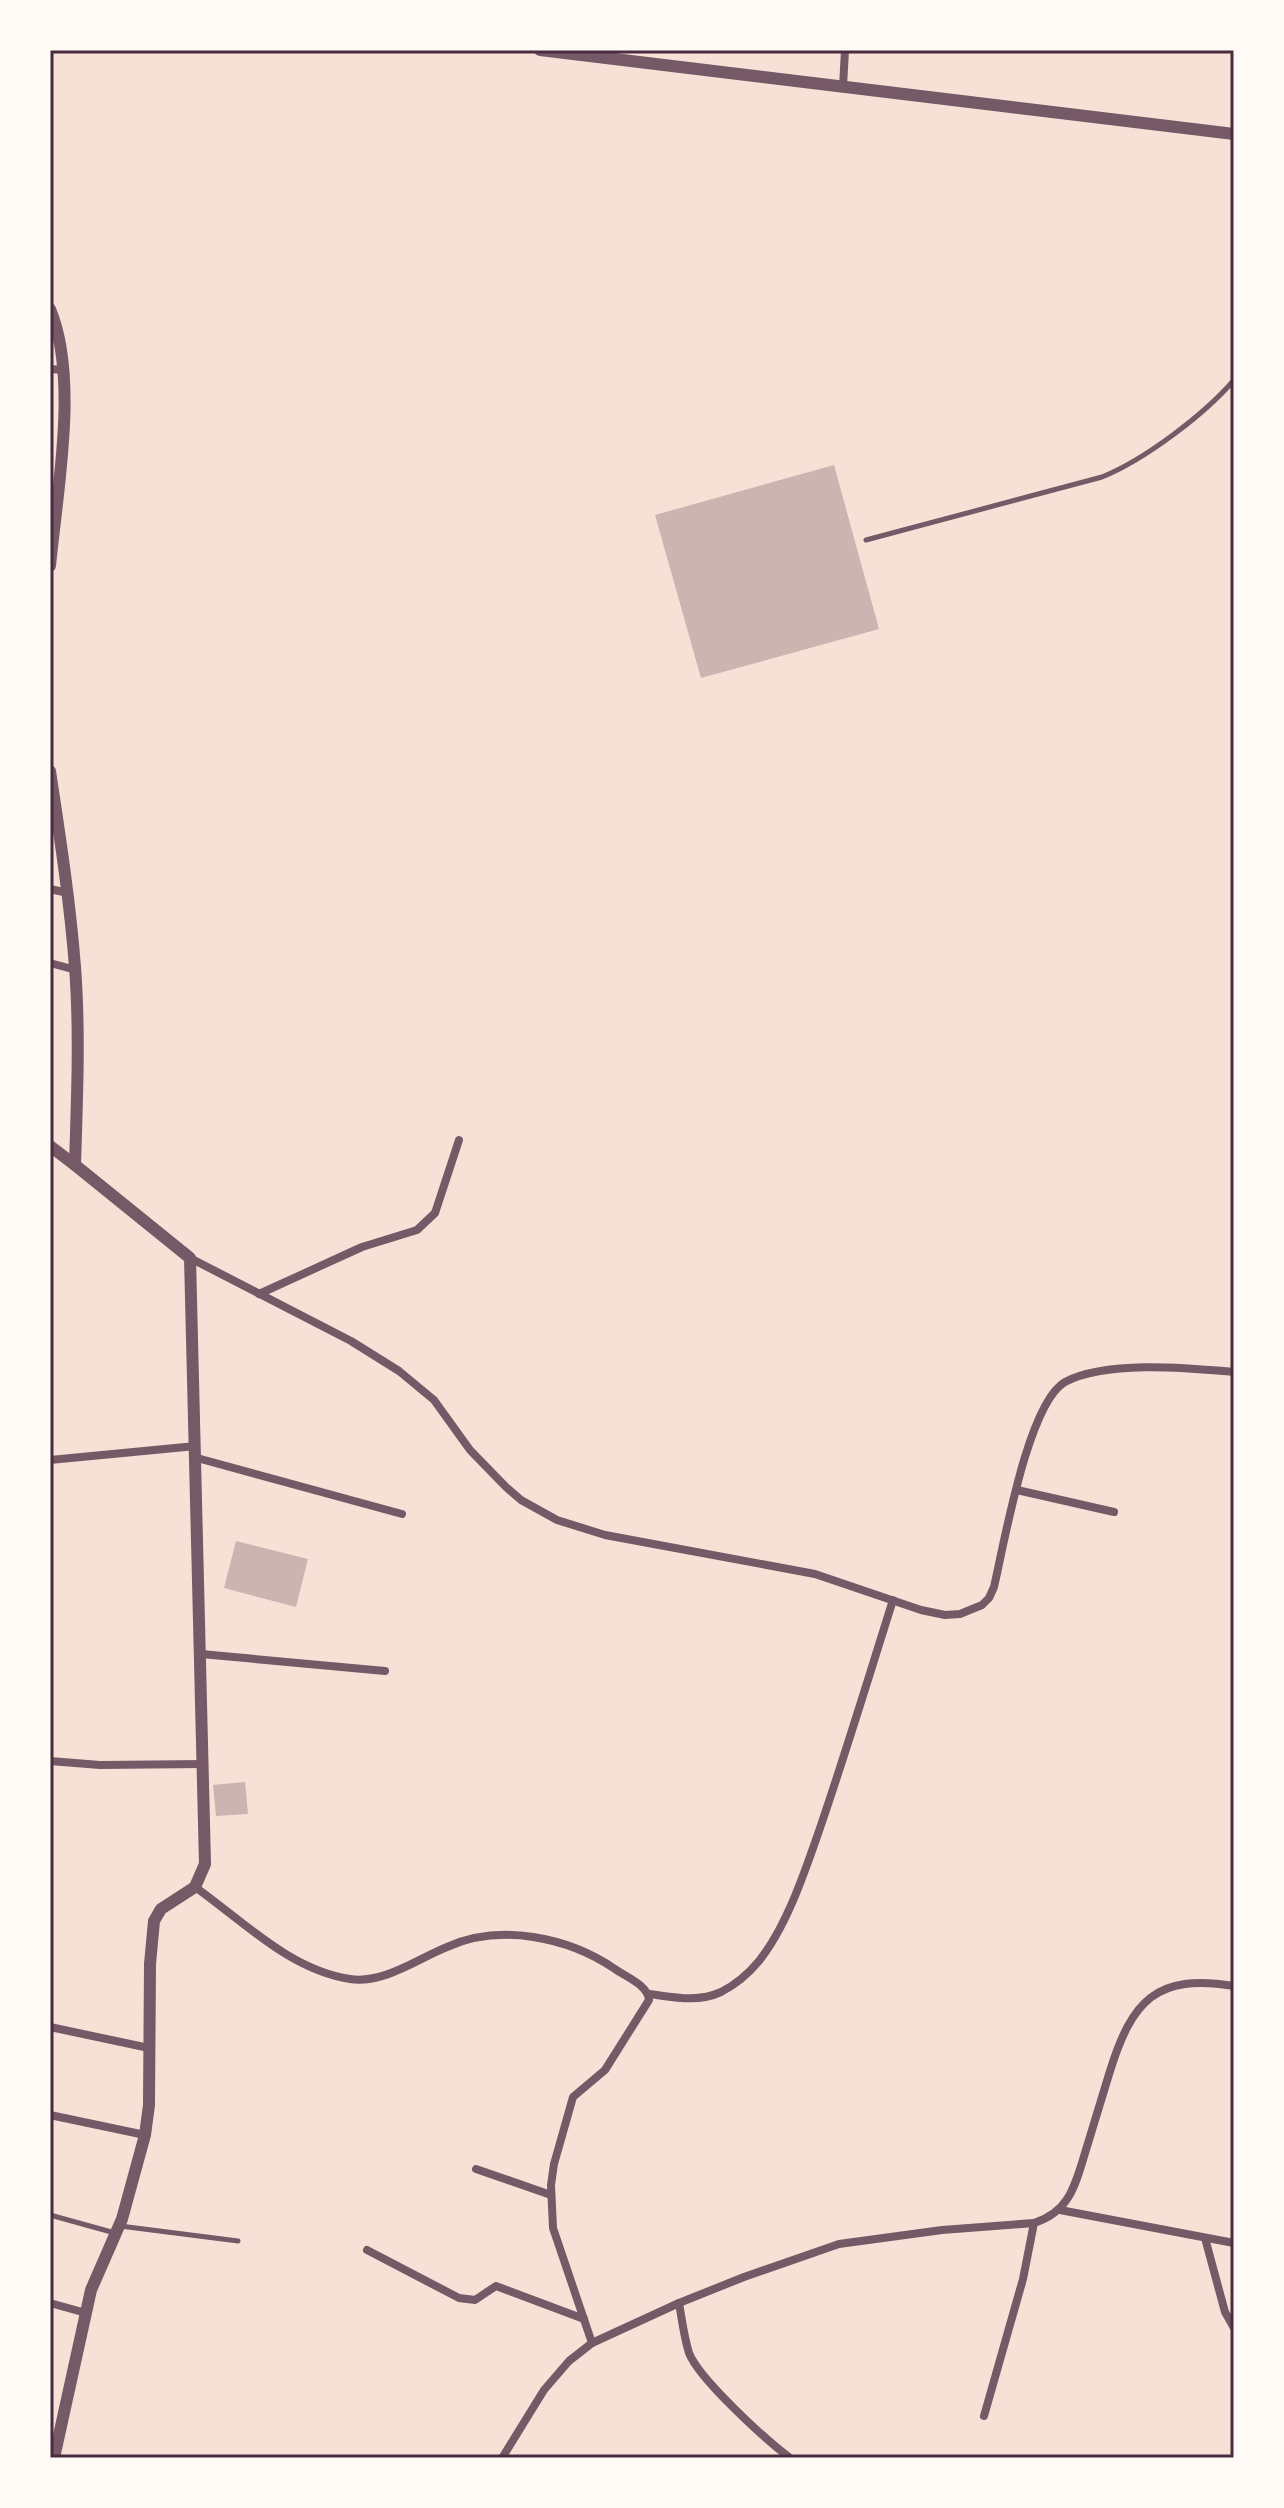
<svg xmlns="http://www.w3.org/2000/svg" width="1284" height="2508" font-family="'Alegreya Sans',sans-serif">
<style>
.building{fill:#ccb4b1}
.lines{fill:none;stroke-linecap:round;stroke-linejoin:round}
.service{stroke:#755966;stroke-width:5}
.minor{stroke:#755966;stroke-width:8}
.tertiary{stroke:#755966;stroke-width:12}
.neatline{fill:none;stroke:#4a2c40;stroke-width:3}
</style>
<rect width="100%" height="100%" fill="#f7e1d7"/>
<g class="building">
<polygon points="834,465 879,629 701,678 655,515"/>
<polygon points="236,1541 308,1559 296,1607 224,1588"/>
<polygon points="245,1782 248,1814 216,1816 213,1785"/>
</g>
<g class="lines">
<g class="service">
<path d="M866 540 1102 477C1144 460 1204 415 1234 380"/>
<polyline points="50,2215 115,2233"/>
<polyline points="120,2226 238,2241"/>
</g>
<g class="minor">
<polyline points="843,87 845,50"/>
<polyline points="50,369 64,370"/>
<polyline points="50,889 68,893"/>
<polyline points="50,963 76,970"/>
<path d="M190 1258 351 1341 399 1371 434 1400 470 1450 506 1487 521 1500 557 1520 605 1535 815 1574 921 1610 945 1615 960 1614 982 1605 989 1598 994 1587C1004 1544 1028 1403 1065 1382 1107 1360 1188 1368 1234 1372"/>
<polyline points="259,1294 362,1247 417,1230 435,1213 459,1140"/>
<polyline points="197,1458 402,1514"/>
<polyline points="50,1460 196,1446"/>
<polyline points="1017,1490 1114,1512"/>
<polyline points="201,1654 385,1671"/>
<polyline points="50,1761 100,1765 204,1764"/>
<path d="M195 1887C243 1921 290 1970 350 1979 384 1984 417 1959 447 1947 500 1923 568 1937 615 1969 626 1977 648 1985 649 2000L605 2070 573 2097 554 2164 551 2185 553 2228 592 2343"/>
<path d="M649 1994C673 1997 697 2003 721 1992 735 1985 749 1973 759 1961 787 1926 805 1871 820 1828 846 1752 869 1676 893 1600"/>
<polyline points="50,2027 149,2048"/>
<polyline points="50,2115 145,2135"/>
<polyline points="476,2169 551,2195"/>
<polyline points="1060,2210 1234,2243"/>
<polyline points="1205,2238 1225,2312 1234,2328"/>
<polyline points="367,2250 459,2298 475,2300 496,2286 584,2319"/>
<polyline points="50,2303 86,2313"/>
<path d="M679 2303C682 2320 684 2337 689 2353 699 2379 766 2440 790 2458"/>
<polyline points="984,2416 1023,2279 1034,2223"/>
<path d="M502 2458 544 2390 569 2361 592 2343 679 2303 744 2277 839 2244 942 2230 1034 2223C1069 2212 1075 2186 1085 2153 1093 2126 1102 2098 1110 2071 1132 2001 1156 1973 1234 1986"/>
</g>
<g class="tertiary">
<polyline points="540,50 1234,134"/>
<path d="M50 309C79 378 57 491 50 566"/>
<path d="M50 771C60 837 70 902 75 967 80 1033 77 1099 75 1165L190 1258 205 1864 195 1887 161 1909 154 1921 150 1964 149 2105 145 2135 122 2219 91 2290 54 2458"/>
<polyline points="50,1146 75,1165"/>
</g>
</g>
<rect width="1284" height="2508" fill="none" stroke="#fffaf5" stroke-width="104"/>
<rect x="52" y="52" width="1180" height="2404" class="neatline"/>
</svg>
